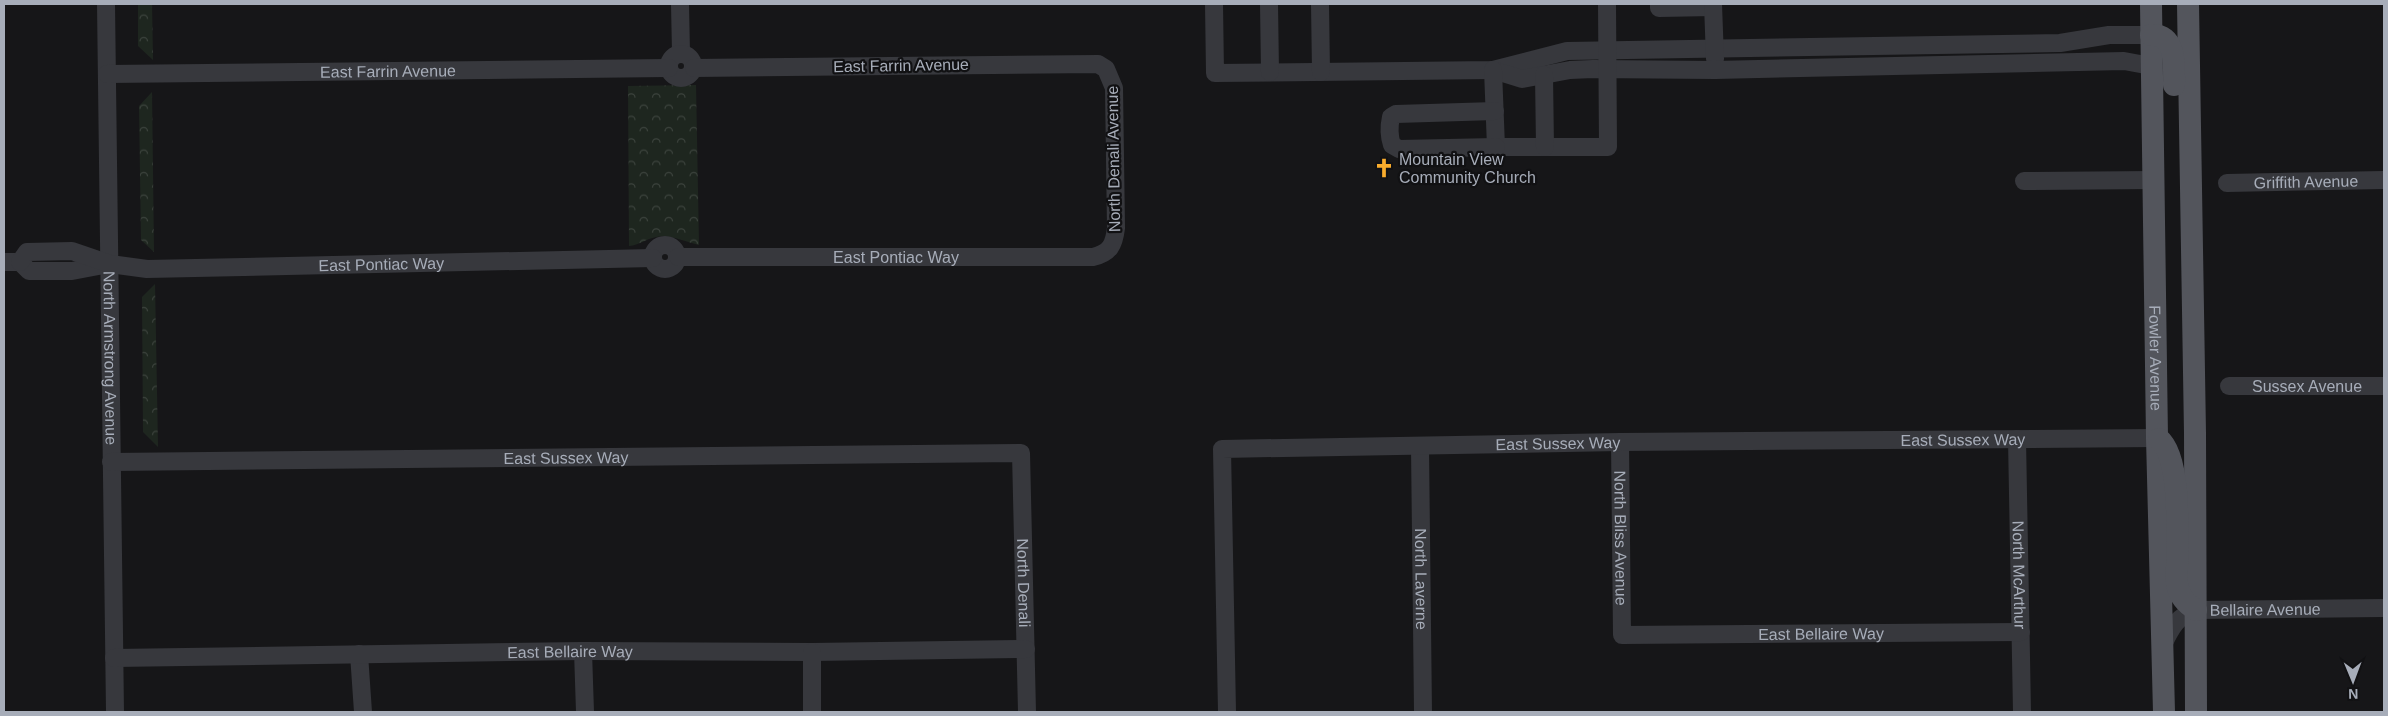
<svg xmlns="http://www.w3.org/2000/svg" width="2388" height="716" font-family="Helvetica,sans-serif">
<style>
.park{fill:url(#park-crowns)}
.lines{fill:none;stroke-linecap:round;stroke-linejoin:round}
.minor{stroke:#37383d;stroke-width:18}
.major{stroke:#53555c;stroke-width:22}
.labels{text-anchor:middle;stroke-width:4.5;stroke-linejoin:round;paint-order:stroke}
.street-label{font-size:16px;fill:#a7adb9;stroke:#111113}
.poi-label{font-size:16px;fill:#a7adb9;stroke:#111113;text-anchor:start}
</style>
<defs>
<pattern id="park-crowns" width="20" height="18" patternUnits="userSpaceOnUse" patternTransform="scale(1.25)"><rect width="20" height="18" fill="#1e261f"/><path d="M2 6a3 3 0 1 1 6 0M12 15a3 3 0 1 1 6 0" fill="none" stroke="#3c433d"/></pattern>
</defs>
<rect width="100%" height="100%" fill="#161618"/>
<g class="park">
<polygon points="138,4 152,4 153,60 138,46"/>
<path d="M696 85 699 245C685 242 670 234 656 237 646 239 639 245 629 246L628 86Z"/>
<polygon points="152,92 154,252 141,240 139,106"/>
<polygon points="155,284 158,447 143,432 142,297"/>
</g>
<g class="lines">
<g class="minor">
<path id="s1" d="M106 4 115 712"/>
<polyline points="680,4 681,53"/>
<polyline points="1214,4 1215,73 1493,70 1567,51 2060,43 2109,35 2151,35"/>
<polyline points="1269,4 1270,72"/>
<polyline points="1320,4 1321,72"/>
<polyline points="1659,4 1659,8 1713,7"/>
<polyline points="1713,4 1715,59"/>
<circle cx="681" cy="66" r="12"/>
<polyline points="1493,70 1522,79 1570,70 1593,69 1715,70 2124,61 2151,66"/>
<polyline points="1493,70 1496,147 1608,147 1607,4"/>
<path id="s2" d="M107 74 669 68"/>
<polyline points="1544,75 1545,147"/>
<path d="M1495 111 1396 114 1391 117C1389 126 1389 136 1392 145L1399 149 1496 147"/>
<polyline points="2024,181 2154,180"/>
<path id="s3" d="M2227 183 2384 180"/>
<circle cx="665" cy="257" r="12"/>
<path id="s4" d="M678 257H1093C1110 253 1114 245 1116 228L1114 88 1106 69 1098 64 694 68"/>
<polyline points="4,262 20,262 29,271 72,271 109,264"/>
<path id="s5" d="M20 262 27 252 72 251 110 264 147 269 653 258"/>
<path id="s6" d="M2229 386H2384"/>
<path id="s7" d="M2017 439 2022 712"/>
<path id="s8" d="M1620 442 1622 635 2021 632"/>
<path id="s9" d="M1420 447 1423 712"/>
<path id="s10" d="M111 462 1021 453 1027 712"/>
<path id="s11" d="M2163 645C2171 628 2177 616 2196 610L2384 608"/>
<polyline points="583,651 585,712"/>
<polyline points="359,654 363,712"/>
<path id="s12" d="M114 658 583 651 812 652 1026 649"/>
<polyline points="812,712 812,652"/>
<path id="s13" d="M1227 712 1222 449 1620 442 2157 438"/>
</g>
<g class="major">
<path id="s14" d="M2151 4 2157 438 2164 712"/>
<polyline points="2188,4 2195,433 2196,712"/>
<path d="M2151 35C2177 34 2174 66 2174 85"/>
<path d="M2159 439C2184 460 2176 550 2177 584 2180 597 2185 603 2196 610"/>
</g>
</g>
<defs>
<symbol id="church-bare" viewBox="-9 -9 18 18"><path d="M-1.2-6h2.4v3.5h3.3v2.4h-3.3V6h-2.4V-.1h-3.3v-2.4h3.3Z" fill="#f9ac2d" stroke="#111113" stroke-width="2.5" paint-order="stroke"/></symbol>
</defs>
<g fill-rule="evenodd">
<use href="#church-bare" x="1370" y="154" width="28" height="28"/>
</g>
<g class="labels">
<g class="street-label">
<text transform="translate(901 65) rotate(-1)" y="6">East Farrin Avenue</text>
<text dy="6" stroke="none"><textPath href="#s2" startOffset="281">East Farrin Avenue</textPath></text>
<text transform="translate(1113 159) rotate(-91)" y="6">North Denali Avenue</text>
<text dy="6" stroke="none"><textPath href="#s3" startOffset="79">Griffith Avenue</textPath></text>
<text dy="6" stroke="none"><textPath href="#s4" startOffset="218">East Pontiac Way</textPath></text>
<text dy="6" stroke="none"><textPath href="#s5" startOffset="369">East Pontiac Way</textPath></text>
<text dy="6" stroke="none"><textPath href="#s1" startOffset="354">North Armstrong Avenue</textPath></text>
<text dy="6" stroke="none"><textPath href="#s14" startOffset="354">Fowler Avenue</textPath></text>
<text dy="6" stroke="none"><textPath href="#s6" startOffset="78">Sussex Avenue</textPath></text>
<text dy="6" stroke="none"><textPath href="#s13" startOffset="1004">East Sussex Way</textPath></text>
<text dy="6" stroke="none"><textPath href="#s13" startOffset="599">East Sussex Way</textPath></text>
<text dy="6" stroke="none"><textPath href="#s10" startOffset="455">East Sussex Way</textPath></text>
<text dy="6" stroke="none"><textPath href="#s8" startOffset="96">North Bliss Avenue</textPath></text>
<text dy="6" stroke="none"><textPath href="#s7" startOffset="136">North McArthur</textPath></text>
<text dy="6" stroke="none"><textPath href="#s9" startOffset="132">North Laverne</textPath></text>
<text dy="6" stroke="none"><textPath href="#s10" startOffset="1040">North Denali</textPath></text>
<text dy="6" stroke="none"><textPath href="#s11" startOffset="119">Bellaire Avenue</textPath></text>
<text dy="6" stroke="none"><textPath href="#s8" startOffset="392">East Bellaire Way</textPath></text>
<text dy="6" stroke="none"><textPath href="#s12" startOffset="456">East Bellaire Way</textPath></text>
</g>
<g class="poi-label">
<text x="1399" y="165">Mountain View<tspan x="1399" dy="18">Community Church</tspan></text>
</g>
</g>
<rect width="2388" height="716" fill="none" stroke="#a7adb9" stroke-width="10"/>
<g transform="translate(2353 681) rotate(179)" stroke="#111113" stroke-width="4" paint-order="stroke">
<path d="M0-4L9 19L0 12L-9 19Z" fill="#a7adb9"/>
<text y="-8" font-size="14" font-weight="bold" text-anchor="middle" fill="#a7adb9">N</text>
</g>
</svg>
